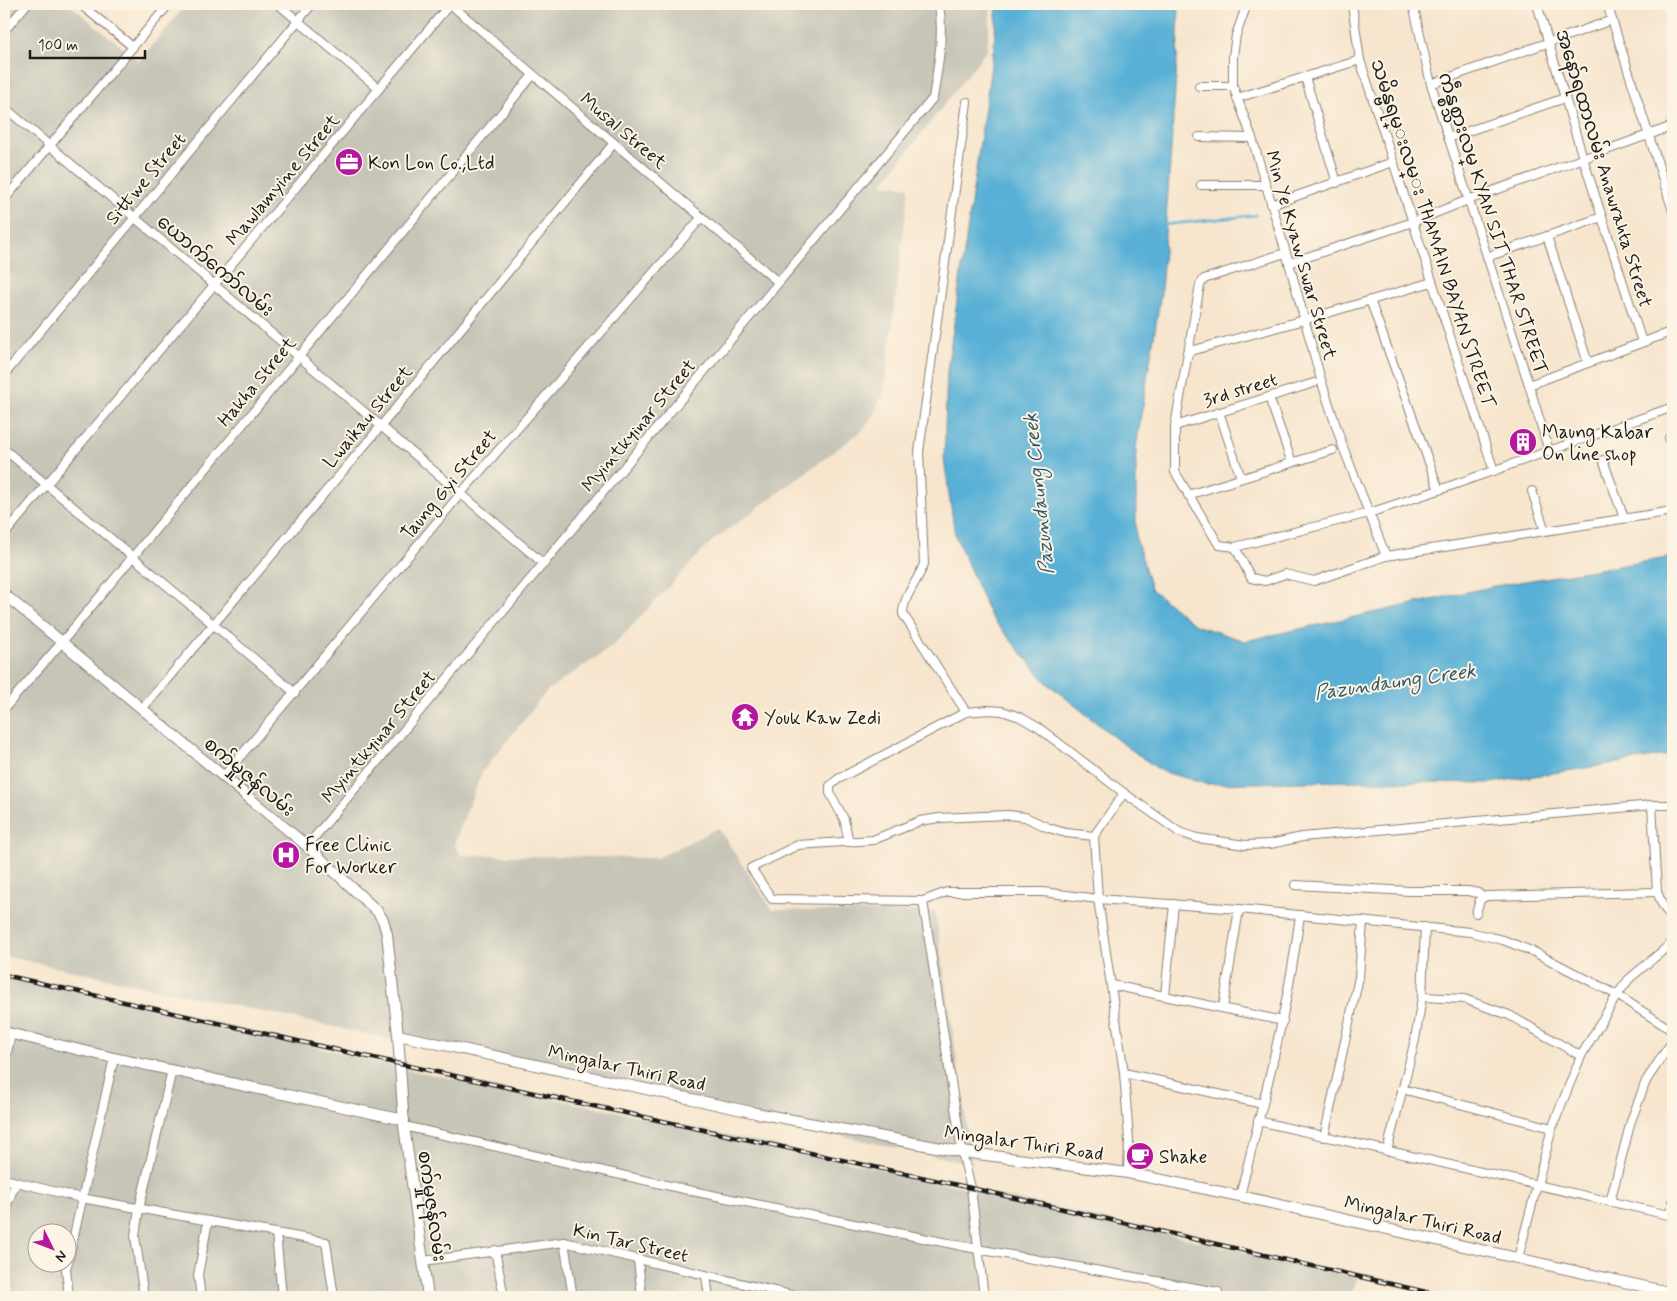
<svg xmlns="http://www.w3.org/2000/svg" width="1677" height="1301" font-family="Mynerve,'Noto Sans Myanmar',sans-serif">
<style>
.industrial{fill:#c6c5b8;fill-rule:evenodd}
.water{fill:#59b0d6;stroke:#3a6679}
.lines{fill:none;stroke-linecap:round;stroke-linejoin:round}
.stream{stroke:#59b0d6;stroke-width:2.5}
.minor-casing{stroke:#8a8074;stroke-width:10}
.tertiary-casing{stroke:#8a8074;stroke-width:12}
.minor{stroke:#fff;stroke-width:8}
.tertiary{stroke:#fff;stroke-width:10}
.rail-casing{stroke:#1c1c1c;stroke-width:4.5}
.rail{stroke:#fcf5e5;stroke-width:2.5;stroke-dasharray:8;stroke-linecap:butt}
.labels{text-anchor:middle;stroke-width:4;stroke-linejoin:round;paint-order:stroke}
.street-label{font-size:19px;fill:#1c1c1c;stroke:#fcf5e5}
.poi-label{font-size:19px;fill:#1c1c1c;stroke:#fcf5e5;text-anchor:start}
.water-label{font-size:20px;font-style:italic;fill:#345766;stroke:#fcf5e5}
</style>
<rect width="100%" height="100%" fill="#fcf5e5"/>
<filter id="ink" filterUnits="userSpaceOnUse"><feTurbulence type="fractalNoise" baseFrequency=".02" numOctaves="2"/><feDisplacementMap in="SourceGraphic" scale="10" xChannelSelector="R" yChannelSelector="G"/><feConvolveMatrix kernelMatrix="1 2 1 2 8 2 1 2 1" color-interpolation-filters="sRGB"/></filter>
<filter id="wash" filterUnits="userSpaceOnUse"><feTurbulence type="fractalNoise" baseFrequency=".0096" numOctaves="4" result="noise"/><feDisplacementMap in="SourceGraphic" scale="20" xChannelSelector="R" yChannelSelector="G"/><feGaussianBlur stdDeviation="1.12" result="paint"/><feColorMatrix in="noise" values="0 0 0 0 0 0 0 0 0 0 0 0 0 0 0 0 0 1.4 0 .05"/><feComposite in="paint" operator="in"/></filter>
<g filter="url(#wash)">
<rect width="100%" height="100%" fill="#f7e5cd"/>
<g class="industrial">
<polygon points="4,4 69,4 139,61 187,4 991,4 987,50 882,184 909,187 884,391 873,417 860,433 855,436 710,543 613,646 548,690 482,772 454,844 461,855 657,858 718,828 772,909 843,912 935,911 972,1164 4,956"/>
<path d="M4 975 180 1014 419 1072 630 1114 882 1169 1358 1277 1350 1297H1225L1174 1284 978 1249 988 1297H4ZM38 1234H68V1264H38Z"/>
</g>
<polygon class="water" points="997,4 1179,4 1177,61 1161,293 1136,448 1136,538 1151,589 1195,625 1245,641 1495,586 1673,557 1673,754 1490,783 1352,781 1206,784 1161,771 1119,741 1047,683 991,617 955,535 944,459 947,371 994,45"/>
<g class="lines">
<polyline class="stream" points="1163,225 1256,215"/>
</g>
</g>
<g filter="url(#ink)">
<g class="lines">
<defs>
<g id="minor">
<polyline points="80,4 133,47"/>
<polyline points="278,4 379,89"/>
<polyline points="450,4 778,282"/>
<polyline points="1247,4 1236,35 1233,56 1233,86 1252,138 1289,263 1321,380 1343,447 1386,556"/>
<polyline points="1352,4 1360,60 1494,471"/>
<polyline points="1413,4 1431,84 1529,385 1549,451"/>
<polyline points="1537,4 1583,158 1642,342"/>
<polyline points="1607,4 1673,211"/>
<polyline points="4,31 27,4"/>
<polyline points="1305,77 1337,183"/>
<polyline points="1431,84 1612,20"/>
<polyline points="1199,86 1233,86"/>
<polyline points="1237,98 1360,60"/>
<polyline points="4,107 544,564"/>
<polyline points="1199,137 1252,138"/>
<polyline points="1448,138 1565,98"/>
<polyline points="1201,185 1264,185"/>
<polyline points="4,200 169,4"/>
<polyline points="1271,205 1393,162"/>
<polyline points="1547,236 1588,363"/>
<polyline points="1285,253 1204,279 1200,285 1175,426 1175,472 1219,545 1235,547 1369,513 1439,490 1673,407"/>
<polyline points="1487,257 1602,217"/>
<polyline points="1289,263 1413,222 1468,200 1673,126"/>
<polyline points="1370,300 1439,490"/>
<polyline points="1187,352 1304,320 1432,282"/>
<polyline points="4,375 312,4"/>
<polyline points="1529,385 1673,331"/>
<polyline points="1269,397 1292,463"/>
<polyline points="1219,412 1241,478"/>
<polyline points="1175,426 1314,383"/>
<polyline points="1669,438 1673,451"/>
<polyline points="4,449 295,693"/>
<polyline points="1603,460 1624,518"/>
<polyline points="1532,491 1545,531"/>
<polyline points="1188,495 1333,450"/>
<polyline points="4,535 450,4"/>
<polyline points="1235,547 1251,578 1265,581 1285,574 1314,581 1386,556 1673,511"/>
<polyline points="4,709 62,642 533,75"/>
<polyline points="142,709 381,426 614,143"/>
<path d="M966 712 903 614C903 596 918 581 924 564L919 452 967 102"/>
<polyline points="223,777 462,492 702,217"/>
<polyline points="1124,793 1094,836 1098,899 1124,1073 1129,1140 1128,1173"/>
<polyline points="1652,805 1657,892 1663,906 1673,920"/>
<polyline points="1094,836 1066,833 1049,828 1025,817 1008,815 939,818 920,821 873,840 798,845 751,868 772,899 923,901 947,892 1043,892 1098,899 1239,909 1470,932 1503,940 1534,952 1617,995 1673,1031"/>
<polyline points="849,842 844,819 830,793 830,786 838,779 966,712 988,710 1002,711 1020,717 1039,728 1124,793 1179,832 1197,838 1245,845 1270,844 1302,837 1652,805 1673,805"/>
<path d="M307 846 933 98C938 67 944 35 939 4"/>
<polyline points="1295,885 1410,891 1468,891 1478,893 1483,897"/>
<polyline points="923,901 962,1152 971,1188 984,1297"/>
<polyline points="1476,913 1480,900 1486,896 1657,892"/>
<polyline points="1112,985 1283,1021"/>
<polyline points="1165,996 1174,904"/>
<polyline points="1422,997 1464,999 1509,1015 1581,1056"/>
<polyline points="1223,1008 1239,909"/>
<polyline points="4,1065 11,1034"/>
<polyline points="1124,1073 1263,1104"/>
<polyline points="1402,1089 1552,1128"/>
<polyline points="1258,1121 1673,1216"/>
<polyline points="404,1126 697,1192 977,1249 1218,1292"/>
<polyline points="1324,1137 1359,977 1363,921"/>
<polyline points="1387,1151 1415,1040 1422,997 1425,927"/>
<polyline points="4,1179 81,1198 326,1242 334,1297"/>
<path d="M1240 1196C1263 1103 1288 1010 1300 915"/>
<polyline points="1610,1202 1631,1121 1646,1081 1673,1040"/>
<polyline points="4,1212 16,1182"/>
<polyline points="1669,1215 1673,1202"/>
<polyline points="276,1233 282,1297"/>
<polyline points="564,1242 573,1297"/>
<polyline points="495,1250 504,1297"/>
<polyline points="1518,1258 1552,1128 1581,1056 1617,995 1629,979 1673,942"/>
<polyline points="638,1259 642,1297"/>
<polyline points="423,1261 564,1242 800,1297"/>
<polyline points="68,1262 114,1058"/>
<polyline points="67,1264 66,1269 69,1297"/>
<polyline points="706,1276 709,1297"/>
<polyline points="144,1297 135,1236 139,1209 172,1070"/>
<polyline points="201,1297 198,1275 208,1221"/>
</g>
<g id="tertiary">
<polyline points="4,594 307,846 377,911 383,920 387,934 398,1035 404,1126 428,1297"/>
<polyline points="4,1032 114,1058 404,1120"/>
<polyline points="398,1035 756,1113 962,1152 1128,1173 1240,1196 1673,1293"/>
</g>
</defs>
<use href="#minor" class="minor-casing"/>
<use href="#tertiary" class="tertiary-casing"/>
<use href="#minor" class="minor"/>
<use href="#tertiary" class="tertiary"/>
<defs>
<polyline id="rail" points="4,975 400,1064 971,1188 1448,1297"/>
</defs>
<use href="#rail" class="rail-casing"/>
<use href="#rail" class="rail"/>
</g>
</g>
<defs>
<symbol id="office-disc" viewBox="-11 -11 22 22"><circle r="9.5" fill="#b5179e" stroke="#fcf5e5"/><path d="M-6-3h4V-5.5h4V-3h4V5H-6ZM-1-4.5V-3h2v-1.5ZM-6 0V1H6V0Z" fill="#fff"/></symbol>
<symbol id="building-disc" viewBox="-11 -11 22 22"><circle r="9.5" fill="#b5179e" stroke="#fcf5e5"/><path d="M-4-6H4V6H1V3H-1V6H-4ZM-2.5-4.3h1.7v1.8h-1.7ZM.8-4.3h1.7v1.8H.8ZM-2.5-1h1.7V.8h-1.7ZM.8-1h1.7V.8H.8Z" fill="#fff"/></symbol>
<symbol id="temple-disc" viewBox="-11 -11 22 22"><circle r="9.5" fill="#b5179e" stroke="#fcf5e5"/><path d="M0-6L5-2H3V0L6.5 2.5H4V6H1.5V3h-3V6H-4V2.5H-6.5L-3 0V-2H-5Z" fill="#fff"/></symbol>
<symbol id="hospital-disc" viewBox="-11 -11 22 22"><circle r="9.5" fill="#b5179e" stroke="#fcf5e5"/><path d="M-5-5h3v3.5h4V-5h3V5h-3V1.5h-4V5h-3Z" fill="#fff"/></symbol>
<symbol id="cafe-disc" viewBox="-11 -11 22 22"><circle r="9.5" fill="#b5179e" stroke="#fcf5e5"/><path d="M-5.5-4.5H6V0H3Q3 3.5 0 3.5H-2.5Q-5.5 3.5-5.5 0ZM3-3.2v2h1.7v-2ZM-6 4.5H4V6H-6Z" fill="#fff"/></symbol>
</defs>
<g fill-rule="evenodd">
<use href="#office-disc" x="333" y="146" width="32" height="32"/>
<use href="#building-disc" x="1507" y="426" width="32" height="32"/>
<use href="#temple-disc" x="729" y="701" width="32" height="32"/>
<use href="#hospital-disc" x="270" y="839" width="32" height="32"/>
<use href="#cafe-disc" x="1124" y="1140" width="32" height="32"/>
</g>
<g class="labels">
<g class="street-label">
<text transform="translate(624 130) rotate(40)" y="7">Musal Street</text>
<text transform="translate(1605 168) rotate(73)" y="7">အနော်ရထာလမ်း Anawrahta Street</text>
<text transform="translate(145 178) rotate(-50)" y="7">Sittwe Street</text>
<text transform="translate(282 179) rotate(-50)" y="7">Mawlamyine Street</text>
<text transform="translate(1494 223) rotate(72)" y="7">ကဵန္စစ္သားလမ္ KYAN SIT THAR STREET</text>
<text transform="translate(1434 233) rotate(72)" y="7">သမိန္ဗရမ္းလမ္း THAMAIN BAYAN STREET</text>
<text transform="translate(1302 255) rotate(74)" y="7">Min Ye Kyaw Swar Street</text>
<text transform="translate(216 265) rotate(40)" y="7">ယောက်ကော်လမ်း</text>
<text transform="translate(256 381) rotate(-50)" y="7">Hakha Street</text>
<text transform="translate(1240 389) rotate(-17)" y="7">3rd street</text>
<text transform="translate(367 416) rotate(-50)" y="7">Lwaikau Street</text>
<text transform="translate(638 425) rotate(-50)" y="7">Myintkyinar Street</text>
<text transform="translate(448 484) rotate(-50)" y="7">Taung Gyi Street</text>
<text transform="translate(378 736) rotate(-50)" y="7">Myintkyinar Street</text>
<text transform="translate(250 776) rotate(40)" y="7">စက်မှုဇုန်လမ်း</text>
<text transform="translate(627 1067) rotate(12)" y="7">Mingalar Thiri Road</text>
<text transform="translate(1024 1142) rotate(8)" y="7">Mingalar Thiri Road</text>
<text transform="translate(433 1206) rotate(82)" y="7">စက်မှုဇုန်လမ်း</text>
<text transform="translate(1423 1219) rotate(13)" y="7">Mingalar Thiri Road</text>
<text transform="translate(631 1242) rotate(13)" y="7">Kin Tar Street</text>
</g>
<g class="poi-label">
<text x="368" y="169">Kon Lon Co.,Ltd</text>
<text x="1542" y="438">Maung Kabar<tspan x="1542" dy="22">On line shop</tspan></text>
<text x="764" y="724">Youk Kaw Zedi</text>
<text x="305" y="851">Free Clinic<tspan x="305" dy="22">For Worker</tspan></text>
<text x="1159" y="1163">Shake</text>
</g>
<g class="water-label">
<text transform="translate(1038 494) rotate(-96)" y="7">Pazundaung Creek</text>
<text transform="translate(1395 681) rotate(-8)" y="7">Pazundaung Creek</text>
</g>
</g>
<rect width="1677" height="1301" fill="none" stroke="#fcf5e5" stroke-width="20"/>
<g transform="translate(52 1248) rotate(132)"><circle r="24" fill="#fcf5e5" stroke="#a29e95"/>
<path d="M0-4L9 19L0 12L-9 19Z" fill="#b5179e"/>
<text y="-8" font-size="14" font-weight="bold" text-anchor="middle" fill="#1c1c1c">N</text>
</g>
<path d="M30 50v8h115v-8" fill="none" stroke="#1c1c1c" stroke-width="2.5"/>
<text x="38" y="50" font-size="15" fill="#1c1c1c" stroke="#fcf5e5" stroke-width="4" paint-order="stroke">100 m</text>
</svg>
